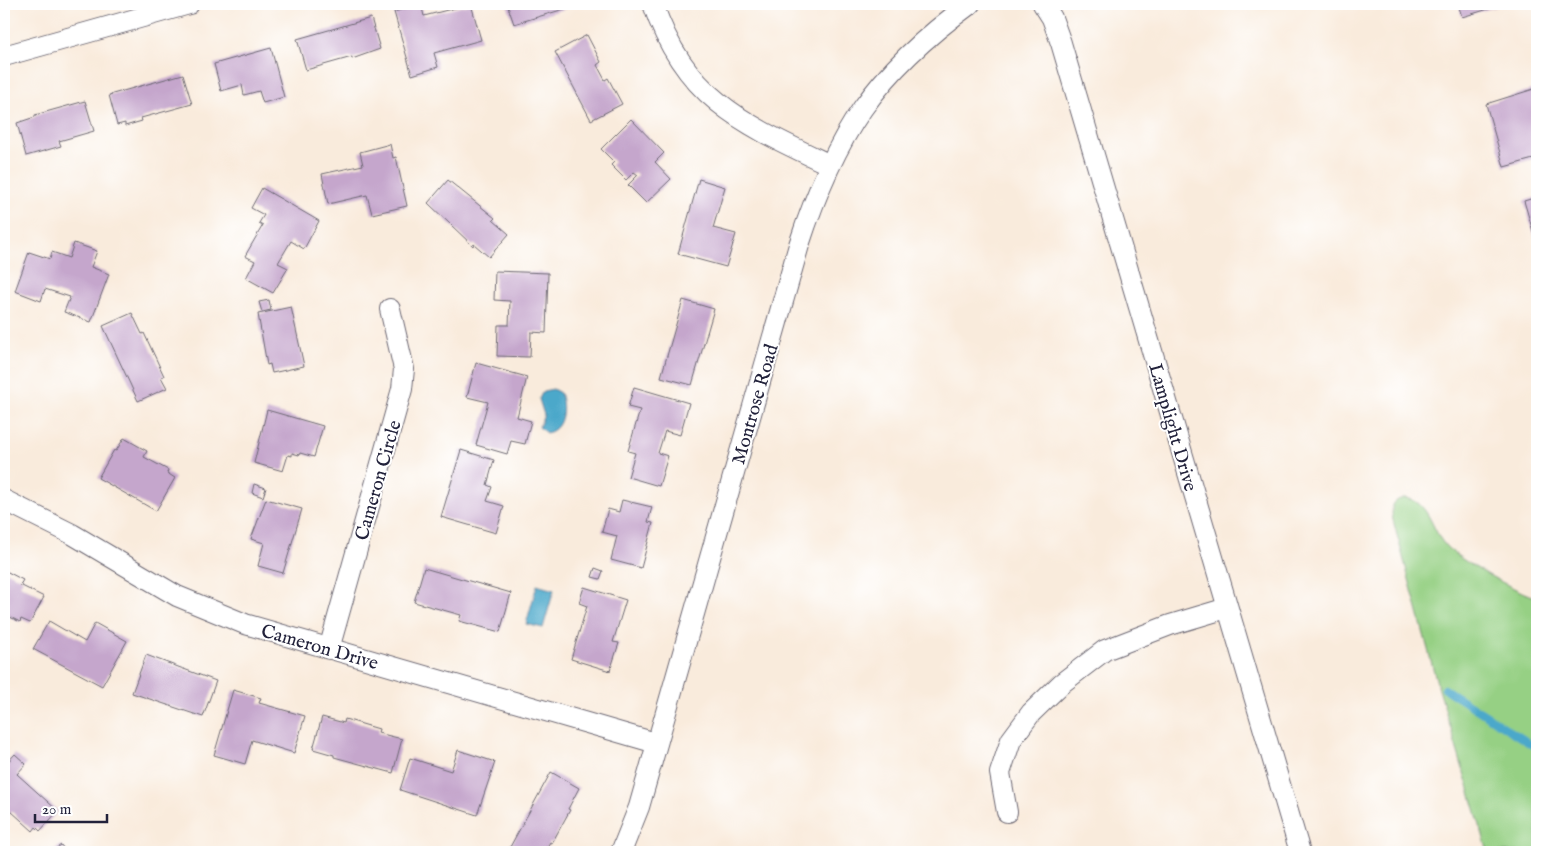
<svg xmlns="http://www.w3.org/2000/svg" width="1541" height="856" font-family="'IM FELL English',serif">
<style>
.green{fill:#96d084;stroke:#5c7960}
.water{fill:#4ca8ca;stroke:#376582}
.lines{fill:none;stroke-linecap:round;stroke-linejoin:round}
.stream{stroke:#4ca8ca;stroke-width:8}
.building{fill:#c5a6cc}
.street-casing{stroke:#6d6873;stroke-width:22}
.street{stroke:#fff;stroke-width:20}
.labels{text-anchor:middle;stroke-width:4;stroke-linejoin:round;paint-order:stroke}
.street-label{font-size:19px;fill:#22223b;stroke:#fff}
</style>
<rect width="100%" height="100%" fill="#fff"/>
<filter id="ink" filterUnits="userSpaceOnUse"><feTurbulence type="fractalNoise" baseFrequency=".02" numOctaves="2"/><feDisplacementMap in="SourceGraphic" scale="10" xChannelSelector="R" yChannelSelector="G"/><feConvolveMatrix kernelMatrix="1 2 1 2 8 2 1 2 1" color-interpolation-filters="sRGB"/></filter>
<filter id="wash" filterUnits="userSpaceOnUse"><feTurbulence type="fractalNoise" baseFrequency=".0096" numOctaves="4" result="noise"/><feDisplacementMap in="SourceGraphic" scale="20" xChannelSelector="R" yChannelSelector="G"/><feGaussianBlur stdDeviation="1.12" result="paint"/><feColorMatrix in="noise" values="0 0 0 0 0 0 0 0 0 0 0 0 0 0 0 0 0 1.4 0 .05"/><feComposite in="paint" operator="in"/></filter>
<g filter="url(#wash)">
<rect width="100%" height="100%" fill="#f9ebdc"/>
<path class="green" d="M1404 498C1429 500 1431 529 1445 545 1457 560 1518 592 1537 598V852H1488L1437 683 1393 520C1391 508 1391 501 1404 498Z"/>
<g class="water">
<path d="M553 389 560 393C565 407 564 430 546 433L539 427 544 415 539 399 543 391Z"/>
<polygon points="537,585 554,590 543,628 526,624"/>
</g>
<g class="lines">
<polyline class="stream" points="1445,689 1537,748"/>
</g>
<g id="blocks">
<g class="building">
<polygon points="421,4 424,16 471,4 481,40 434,53 438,67 412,75 394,12"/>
<polygon points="507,4 581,4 514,24"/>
<polygon points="1458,4 1505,4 1462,17"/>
<polygon points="371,18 380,49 352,59 352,57 306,70 297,39"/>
<polygon points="587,35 601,62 597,65 605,80 608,78 622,104 591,120 555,52"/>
<polygon points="271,48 284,97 263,103 259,91 244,95 242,85 221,91 214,64"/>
<polygon points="183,74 192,104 141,118 142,121 125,126 125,123 117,125 109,95"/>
<polygon points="1537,88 1537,158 1504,167 1486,104"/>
<polygon points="85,101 94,131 59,141 61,146 26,156 17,123 35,117 35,115"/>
<polygon points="631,119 664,153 655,162 671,179 646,203 628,185 638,175 634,172 626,180 611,165 614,162 601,149"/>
<polygon points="390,144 393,158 396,157 407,206 372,214 367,195 328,204 322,174 363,165 360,152"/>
<polygon points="699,179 725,187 713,228 736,234 726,267 678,254"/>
<polygon points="448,180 495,218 493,220 509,234 489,257 474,244 473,246 428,203"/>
<polygon points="262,188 319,221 304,249 291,241 278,263 288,268 273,293 246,278 255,261 245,256 263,225 259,223 264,215 251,208"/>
<polygon points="1537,197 1537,245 1524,201"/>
<polygon points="74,243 97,251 91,267 109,274 91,322 64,312 70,297 45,289 41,301 15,291 29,252 50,259 52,252 69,258"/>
<polygon points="495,271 548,273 546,333 531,332 530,357 497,356 498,325 509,325 510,301 494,300"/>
<polygon points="269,300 271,310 262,312 259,302"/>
<polygon points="683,300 714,309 692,385 661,377"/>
<polygon points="291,307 304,366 272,373 270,364 267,365 258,314"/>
<polygon points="132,313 142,334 144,333 164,376 161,377 167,388 138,401 103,326"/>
<polygon points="476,363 527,377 517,417 531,421 525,444 511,441 507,454 476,445 488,402 467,397"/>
<polygon points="634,387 689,403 680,435 665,431 658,453 668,456 659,486 628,477 635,453 628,451 640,410 628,407"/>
<polygon points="267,410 323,426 314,457 300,453 299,455 292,453 292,456 288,455 283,471 254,463"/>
<polygon points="124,438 147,451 144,457 168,470 167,473 175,478 156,511 98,478 114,450 116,451"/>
<polygon points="461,450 494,460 487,485 492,487 487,501 504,506 496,533 441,517"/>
<polygon points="254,484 266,488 263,497 252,493"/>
<polygon points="266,499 302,509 283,573 258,566 264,543 251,539"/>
<polygon points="622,500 652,507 648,522 653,523 641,568 611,560 617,536 602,532 608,509 619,512"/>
<polygon points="424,568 511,593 500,632 459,621 461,615 414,602"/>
<polygon points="595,568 603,571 600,579 592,577"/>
<polygon points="4,570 23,580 20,585 44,597 30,623 21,619 20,622 4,614"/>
<polygon points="584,587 626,600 613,642 619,643 610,671 571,659 587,606 579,603"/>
<polygon points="49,621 85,642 95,623 127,641 102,686 33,649"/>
<polygon points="146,655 216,681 203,717 132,693"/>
<polygon points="233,690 261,698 259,703 305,716 294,753 252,740 245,764 214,755"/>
<polygon points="322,717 344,723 345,719 379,729 378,733 402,739 393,773 334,757 334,755 313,749"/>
<polygon points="458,750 495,762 477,815 400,790 410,758 451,771"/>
<polygon points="15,754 26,764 17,774 58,811 40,831 36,827 33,831 11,811 4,820 4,766"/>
<polygon points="551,772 579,788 568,809 570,810 552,843 550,842 544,852 519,852 510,847"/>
<polygon points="61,845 66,852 51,852"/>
</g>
</g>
</g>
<g filter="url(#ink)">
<use href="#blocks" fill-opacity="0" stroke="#6d6873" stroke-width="1"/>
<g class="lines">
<defs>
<g id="street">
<path d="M653 4C685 99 744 124 828 164"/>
<polyline points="1043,4 1052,18 1061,43 1300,852"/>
<polyline points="4,56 189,4"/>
<polyline points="4,500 72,534 177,596 245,624 656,743"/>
<polyline points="329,649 402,389 404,369 390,309"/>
<polyline points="1007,812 1000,773 1011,740 1031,713 1062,683 1105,650 1170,625 1227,608"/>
<path d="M621 852 639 807 799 245C835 134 875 73 970 4"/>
</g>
</defs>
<use href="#street" class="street-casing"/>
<use href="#street" class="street"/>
</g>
</g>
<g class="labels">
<g class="street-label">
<text transform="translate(754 404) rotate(-74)" y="7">Montrose Road</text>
<text transform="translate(1174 427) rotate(74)" y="7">Lamplight Drive</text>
<text transform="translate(377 480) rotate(-74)" y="7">Cameron Circle</text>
<text transform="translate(320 646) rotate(16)" y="7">Cameron Drive</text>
</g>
</g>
<rect width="1541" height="856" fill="none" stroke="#fff" stroke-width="20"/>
<path d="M35 814v8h72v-8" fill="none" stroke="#22223b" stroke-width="2.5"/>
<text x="42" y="814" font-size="15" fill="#22223b" stroke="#ffffff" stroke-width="4" paint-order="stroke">20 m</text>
</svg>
